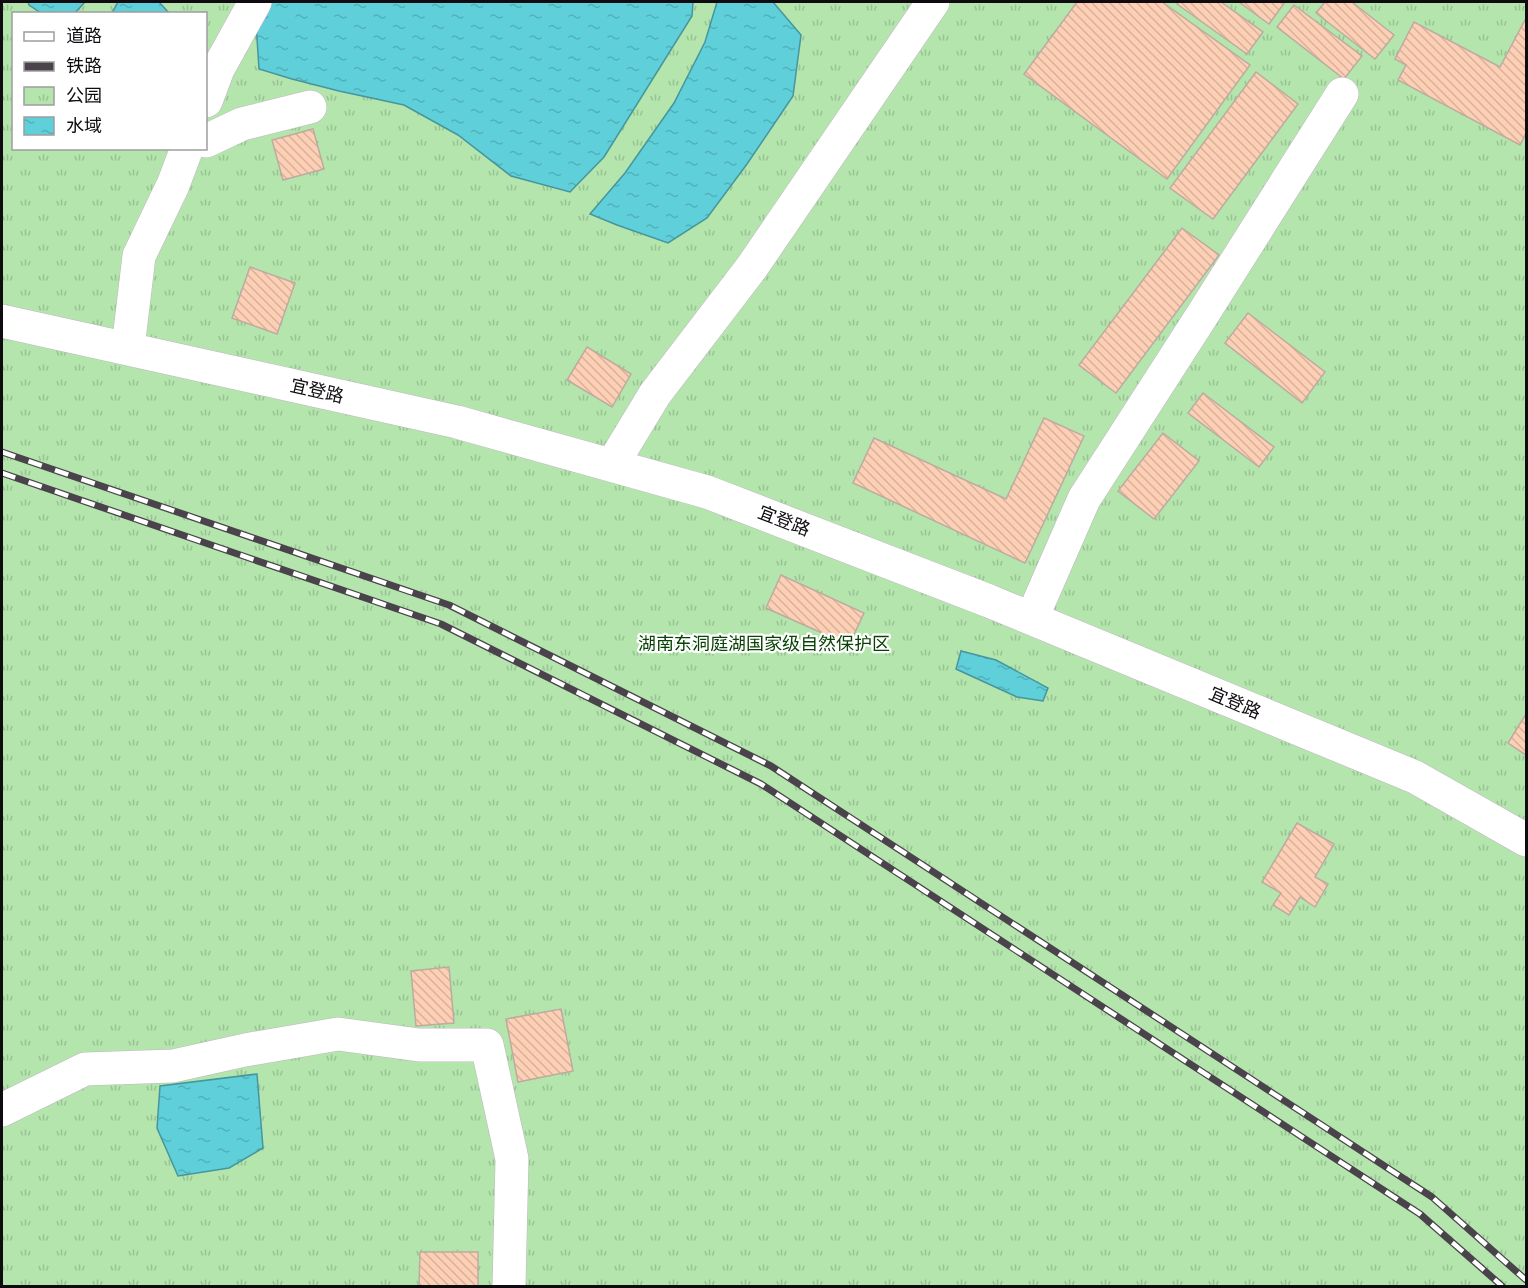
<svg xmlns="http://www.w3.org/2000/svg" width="1528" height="1288" font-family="Karla,'Noto Sans SC',sans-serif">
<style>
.park{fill:url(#park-tufts);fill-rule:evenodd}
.water{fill:url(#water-ripples);stroke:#47959d;stroke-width:1.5}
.building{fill:url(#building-back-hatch);stroke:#bdaba1;stroke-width:1.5}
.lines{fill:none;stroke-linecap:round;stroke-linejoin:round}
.minor-casing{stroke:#c2b5c4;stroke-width:34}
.minor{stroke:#fff;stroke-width:33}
.rail-casing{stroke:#4a434b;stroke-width:7}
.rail{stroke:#fff;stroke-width:4.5;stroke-dasharray:14;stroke-linecap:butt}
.labels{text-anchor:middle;stroke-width:4.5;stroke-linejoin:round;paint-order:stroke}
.street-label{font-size:18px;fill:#0f0b10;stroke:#fff}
.park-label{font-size:18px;fill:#084204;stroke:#fff}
</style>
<defs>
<pattern id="park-tufts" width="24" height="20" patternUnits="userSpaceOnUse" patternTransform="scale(1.5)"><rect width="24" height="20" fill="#b3e5ac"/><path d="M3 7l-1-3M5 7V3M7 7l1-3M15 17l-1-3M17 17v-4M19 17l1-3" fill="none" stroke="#99c393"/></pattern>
<pattern id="water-ripples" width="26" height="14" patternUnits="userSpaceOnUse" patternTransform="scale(1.5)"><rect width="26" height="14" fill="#5fd0d9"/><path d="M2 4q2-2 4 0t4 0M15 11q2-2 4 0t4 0" fill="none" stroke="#51b1b9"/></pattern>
<pattern id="building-back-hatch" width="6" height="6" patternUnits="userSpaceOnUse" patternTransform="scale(1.5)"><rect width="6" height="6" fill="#fdd0b6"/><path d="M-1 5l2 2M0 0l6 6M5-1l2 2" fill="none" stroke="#d8b19b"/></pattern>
</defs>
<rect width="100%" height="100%" fill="#fbedfd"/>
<path class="park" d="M2 2H1526V1286H2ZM14 14H206V148H14Z"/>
<g class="water">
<polygon points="28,2 85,2 74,14 41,13 29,5"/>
<polygon points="118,2 159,2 169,13 112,13"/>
<polygon points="269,2 693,2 692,16 604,157 570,192 511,176 458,135 404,105 339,91 292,79 259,69 256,23"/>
<polygon points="717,2 773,2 801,35 793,96 747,164 707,218 668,243 617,225 590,214 625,173 674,103 705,42"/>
<polygon points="961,651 996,660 1048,688 1043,701 1017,697 956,669"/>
<polygon points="257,1074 263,1148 229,1168 178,1176 157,1128 160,1086"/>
</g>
<g class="building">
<polygon points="1077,2 1162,2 1250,65 1167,179 1024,74"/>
<polygon points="1179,2 1221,2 1263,32 1247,54 1177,4"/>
<polygon points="1239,2 1285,2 1269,24"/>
<polygon points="1325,2 1352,2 1394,35 1375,59 1316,13"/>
<polygon points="1294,5 1362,56 1344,79 1277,27"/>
<polygon points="1526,18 1526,133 1520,145 1398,80 1406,65 1395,59 1414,22 1500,67"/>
<polygon points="1256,72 1298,104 1213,219 1170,188"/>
<polygon points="313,129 324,169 283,180 272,140"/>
<polygon points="1182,228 1219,255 1116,393 1079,365"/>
<polygon points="250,267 295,283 277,334 232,318"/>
<polygon points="1248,313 1325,372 1302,403 1225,343"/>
<polygon points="587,347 631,374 612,407 567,380"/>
<polygon points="1203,393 1274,447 1259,467 1188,413"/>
<polygon points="1044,418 1084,436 1025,563 853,483 874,438 1006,499"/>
<polygon points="1163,433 1199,461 1154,519 1118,491"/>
<polygon points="781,575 864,613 849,645 766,608"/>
<polygon points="1526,714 1526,755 1508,743"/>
<polygon points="1297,823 1334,844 1315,877 1328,884 1315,907 1300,897 1289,915 1273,905 1281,893 1262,882"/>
<polygon points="449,967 454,1023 416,1026 411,971"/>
<polygon points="561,1009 573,1071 518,1082 506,1019"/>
<polygon points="420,1252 478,1252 478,1286 419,1286"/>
</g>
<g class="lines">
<defs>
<g id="minor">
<polyline points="206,101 218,69 255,2"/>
<polyline points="206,141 242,124 310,107"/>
<polyline points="2,321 457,422 707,492 989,601 1415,777 1526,840"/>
<polyline points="128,348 139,256 173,185 187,148"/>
<polyline points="612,465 655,394 752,267 933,2"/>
<polyline points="1032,618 1084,499 1203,314 1342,94"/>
<polyline points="2,1110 85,1069 173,1066 245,1050 338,1034 419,1045 487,1045 512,1159 509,1286"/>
</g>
</defs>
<use href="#minor" class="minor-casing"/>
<use href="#minor" class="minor"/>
<defs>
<g id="rail">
<polyline points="2,452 449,605 771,766 1432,1197 1526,1280"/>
<polyline points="2,473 441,624 761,784 1420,1214 1502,1286"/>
</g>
</defs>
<use href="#rail" class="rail-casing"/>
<use href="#rail" class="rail"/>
</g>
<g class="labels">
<g class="street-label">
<text transform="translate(317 391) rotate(13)" y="6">宜登路</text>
<text transform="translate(784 521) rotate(21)" y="6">宜登路</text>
<text transform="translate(1235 703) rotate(23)" y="6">宜登路</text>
</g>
<g class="park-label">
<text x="764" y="650">湖南东洞庭湖国家级自然保护区</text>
</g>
</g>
<rect width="1528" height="1288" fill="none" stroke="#0f0b10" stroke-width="6"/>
<rect x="12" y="12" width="195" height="138" fill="#ffffff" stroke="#9f9d9f" stroke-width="1.5"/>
<rect x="24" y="32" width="30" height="9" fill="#ffffff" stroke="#9f9d9f" stroke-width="1.5"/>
<text x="66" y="42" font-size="18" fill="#0f0b10">道路</text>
<rect x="24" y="62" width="30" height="9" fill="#4a434b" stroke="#9f9d9f" stroke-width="1.5"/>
<text x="66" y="72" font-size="18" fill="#0f0b10">铁路</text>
<rect x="24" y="87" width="30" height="18" fill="url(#park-tufts)" stroke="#9f9d9f" stroke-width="1.5"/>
<text x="66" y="102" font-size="18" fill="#0f0b10">公园</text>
<rect x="24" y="117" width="30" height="18" fill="url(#water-ripples)" stroke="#9f9d9f" stroke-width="1.5"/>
<text x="66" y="132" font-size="18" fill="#0f0b10">水域</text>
</svg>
